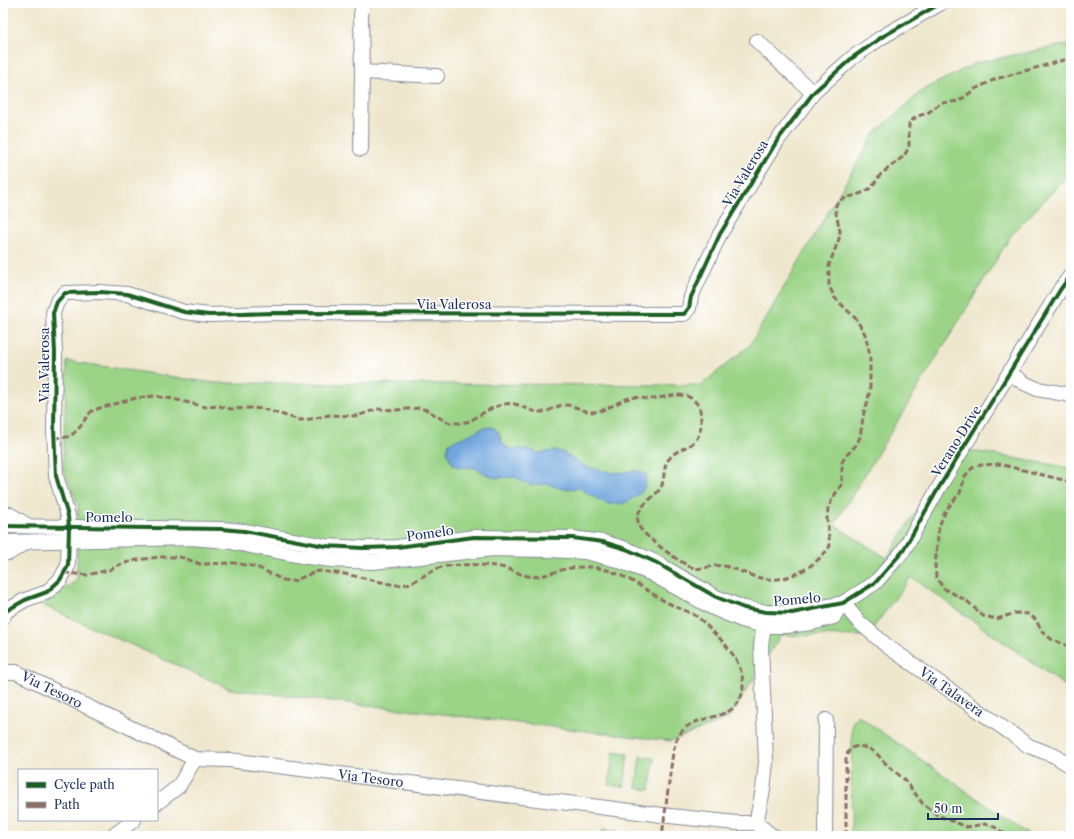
<svg xmlns="http://www.w3.org/2000/svg" width="1074" height="839" font-family="'Libre Caslon Text',serif">
<style>
.green{fill:#9bd487;stroke:#5b8272}
.water{fill:#70a6dd;stroke:#466a9e}
.lines{fill:none;stroke-linecap:round;stroke-linejoin:round}
.minor-casing{stroke:#858b96;stroke-width:16}
.minor{stroke:#fff;stroke-width:14}
.quiet{stroke:#8d6e63;stroke-width:3;stroke-dasharray:6 3;stroke-linecap:butt}
.cycleway-casing{stroke:#fff;stroke-width:6}
.cycleway{stroke:#1b5e20;stroke-width:4}
.labels{text-anchor:middle;stroke-width:3;stroke-linejoin:round;paint-order:stroke}
.street-label{font-size:13px;fill:#1b2f5e;stroke:#fff}
</style>
<rect width="100%" height="100%" fill="#fff"/>
<filter id="ink" filterUnits="userSpaceOnUse"><feTurbulence type="fractalNoise" baseFrequency=".025" numOctaves="2"/><feDisplacementMap in="SourceGraphic" scale="8" xChannelSelector="R" yChannelSelector="G"/><feConvolveMatrix kernelMatrix="1 2 1 2 8 2 1 2 1" color-interpolation-filters="sRGB"/></filter>
<filter id="wash" filterUnits="userSpaceOnUse"><feTurbulence type="fractalNoise" baseFrequency=".012" numOctaves="4" result="noise"/><feDisplacementMap in="SourceGraphic" scale="16" xChannelSelector="R" yChannelSelector="G"/><feGaussianBlur stdDeviation="0.9" result="paint"/><feColorMatrix in="noise" values="0 0 0 0 0 0 0 0 0 0 0 0 0 0 0 0 0 1.4 0 .05"/><feComposite in="paint" operator="in"/></filter>
<g filter="url(#wash)">
<rect width="100%" height="100%" fill="#efe7cd"/>
<g class="green">
<polygon points="1068,44 1071,44 1071,173 1012,234 834,525 887,558 955,448 1071,468 1071,690 911,577 867,636 781,635 729,718 671,741 230,689 42,605 77,580 78,505 63,468 67,361 214,383 701,385 750,345 874,134 923,90 976,63"/>
<polygon points="857,715 1031,836 851,836 852,723"/>
<polygon points="613,752 628,754 624,787 609,785"/>
<polygon points="640,756 654,758 650,790 636,788"/>
<polygon points="603,829 618,831 617,836 602,836"/>
</g>
<path class="water" d="M490 427C504 430 497 444 509 448 515 451 523 448 530 450 533 451 536 452 539 453 545 453 551 450 557 451 566 452 572 460 581 464 589 469 601 470 610 472 623 475 634 467 646 474V484L641 493 627 502 619 504H608L597 499 580 488 563 489 548 484 530 485 515 477 494 478 475 468 459 467 454 465 451 461 447 452 449 443 484 428Z"/>
</g>
<g filter="url(#ink)">
<g class="lines">
<defs>
<g id="minor">
<polyline points="757,41 813,93"/>
<polyline points="362,72 437,76"/>
<polyline points="361,149 362,72 361,15 363,3"/>
<polyline points="1010,373 1024,383 1037,389 1071,395"/>
<polyline points="3,514 9,514 27,525"/>
<polyline points="3,526 222,529 244,531 325,546 363,548 397,547 474,537 572,538 603,542 626,549 655,562 716,597 744,608 766,612 792,613 843,603 875,583 903,551 938,489 1060,290 1071,275"/>
<polyline points="3,542 192,538 226,541 301,556 331,560 373,562 493,549 549,550 585,552 617,560 650,573 713,608 742,620 764,626 787,626 812,623 834,617 843,603"/>
<polyline points="3,553 9,553 27,542"/>
<path id="s1" d="M843 603 859 622 887 646 1029 746 1055 756 1071 766"/>
<polyline points="3,617 6,611 25,600 47,592 60,580 68,566 69,527 68,516 56,476 54,429 55,352 53,313 57,302 65,293 100,292 127,294 184,312 209,315 273,313 684,314 689,308 691,297 720,234 777,141 814,92 852,58 882,37 941,3"/>
<path id="s2" d="M3 672H16L195 759 229 760 670 816 736 823H756"/>
<polyline points="157,803 179,786 195,759"/>
<polyline points="756,823 763,790 766,762 761,646 765,617"/>
<polyline points="756,823 772,836 774,836"/>
<polyline points="113,836 134,820"/>
<polyline points="825,836 826,720"/>
</g>
</defs>
<use href="#minor" class="minor-casing"/>
<use href="#minor" class="minor"/>
<g class="quiet">
<path d="M54 438 67 437 73 434 80 427 88 415 92 411 100 408 136 398 155 396 173 399 206 407 219 406 231 409 250 408 263 409 300 420 311 419 329 415 357 416 377 409 397 410 419 408 427 410 438 417 450 423H461L470 421C483 413 503 399 518 405 526 408 532 412 541 412 551 412 557 404 567 405 576 406 584 412 593 412 608 411 617 401 630 398 637 396 644 399 651 399 668 398 691 386 700 410 701 415 701 420 701 425 699 450 680 444 669 459 663 466 665 476 662 485 655 501 630 506 640 528 645 537 684 566 694 568 704 570 714 564 724 566 738 569 751 577 765 579 789 582 817 566 830 546L827 519 828 509 832 499 842 484V462L846 456 857 444 860 437 864 412 868 401 870 387V355L865 334 856 319 834 297 829 285V265L839 239 840 231 835 209 836 205 840 200 862 193 871 188 881 174 904 156 909 147V123L916 117 929 112 941 103 959 101 975 89 996 79 1071 58"/>
<polyline points="1071,482 999,464 981,465 972,468 965,476 960,493 946,510 939,526 935,566 936,576 943,588 967,601 983,616 997,619 1015,613 1028,614 1035,619 1042,631 1051,639 1071,647"/>
<path d="M64 573 87 575 109 570 121 564 137 560 160 557H179L184 558 200 564 234 563 257 567 283 580 289 581H294L314 572 319 571 345 574 395 585C400 585 405 585 410 583 423 578 433 567 448 566 466 564 488 564 505 568 513 570 520 575 528 576 540 579 554 571 566 569 574 567 582 567 590 567 618 569 638 585 661 599 672 606 685 610 696 616 702 620 707 626 712 631 727 645 744 664 743 687 741 723 700 712 683 730 677 736 675 744 673 752L662 836"/>
<polyline points="846,836 846,759 848,752 851,748 858,746 868,748 876,753 888,766 904,779 923,804 937,815 967,827 985,824 993,826 1008,836"/>
</g>
<defs>
<g id="cycleway">
<polyline points="3,526 222,529 244,531 325,546 363,548 397,547 474,537 572,538 603,542 626,549 655,562 716,597 744,608 766,612 792,613 843,603 875,583 903,551 938,489 1060,290 1071,275"/>
<polyline points="3,617 6,611 25,600 47,592 60,580 68,566 69,527 68,516 56,476 54,429 55,352 53,313 57,302 65,293 100,292 127,294 184,312 209,315 273,313 684,314 689,308 691,297 720,234 777,141 814,92 852,58 882,37 941,3"/>
</g>
</defs>
<use href="#cycleway" class="cycleway-casing"/>
<use href="#cycleway" class="cycleway"/>
</g>
</g>
<g class="labels">
<g class="street-label">
<text transform="translate(745 173) rotate(-59)" y="5">Via Valerosa</text>
<text x="454" y="309">Via Valerosa</text>
<text transform="translate(44 365) rotate(-90)" y="5">Via Valerosa</text>
<text transform="translate(956 441) rotate(-58)" y="5">Verano Drive</text>
<text x="109" y="522">Pomelo</text>
<text transform="translate(430 533) rotate(-8)" y="5">Pomelo</text>
<text transform="translate(797 599) rotate(-5)" y="5">Pomelo</text>
<text dy="5" stroke="none"><textPath href="#s2" startOffset="53">Via Tesoro</textPath></text>
<text dy="5" stroke="none"><textPath href="#s1" startOffset="141">Via Talavera</textPath></text>
<text dy="5" stroke="none"><textPath href="#s2" startOffset="389">Via Tesoro</textPath></text>
</g>
</g>
<rect width="1074" height="839" fill="none" stroke="#fff" stroke-width="16"/>
<rect x="18" y="769" width="140" height="52" fill="#ffffff" stroke="#a4acbf"/>
<rect x="26" y="782" width="20" height="6" fill="#1b5e20" stroke="#a4acbf"/>
<text x="54" y="789" font-size="12" fill="#1b2f5e">Cycle path</text>
<rect x="26" y="802" width="20" height="6" fill="#8d6e63" stroke="#a4acbf"/>
<text x="54" y="809" font-size="12" fill="#1b2f5e">Path</text>
<path d="M928 813v6h70v-6" fill="none" stroke="#1b2f5e" stroke-width="2"/>
<text x="934" y="813" font-size="12" fill="#1b2f5e" stroke="#ffffff" stroke-width="3" paint-order="stroke">50 m</text>
</svg>
